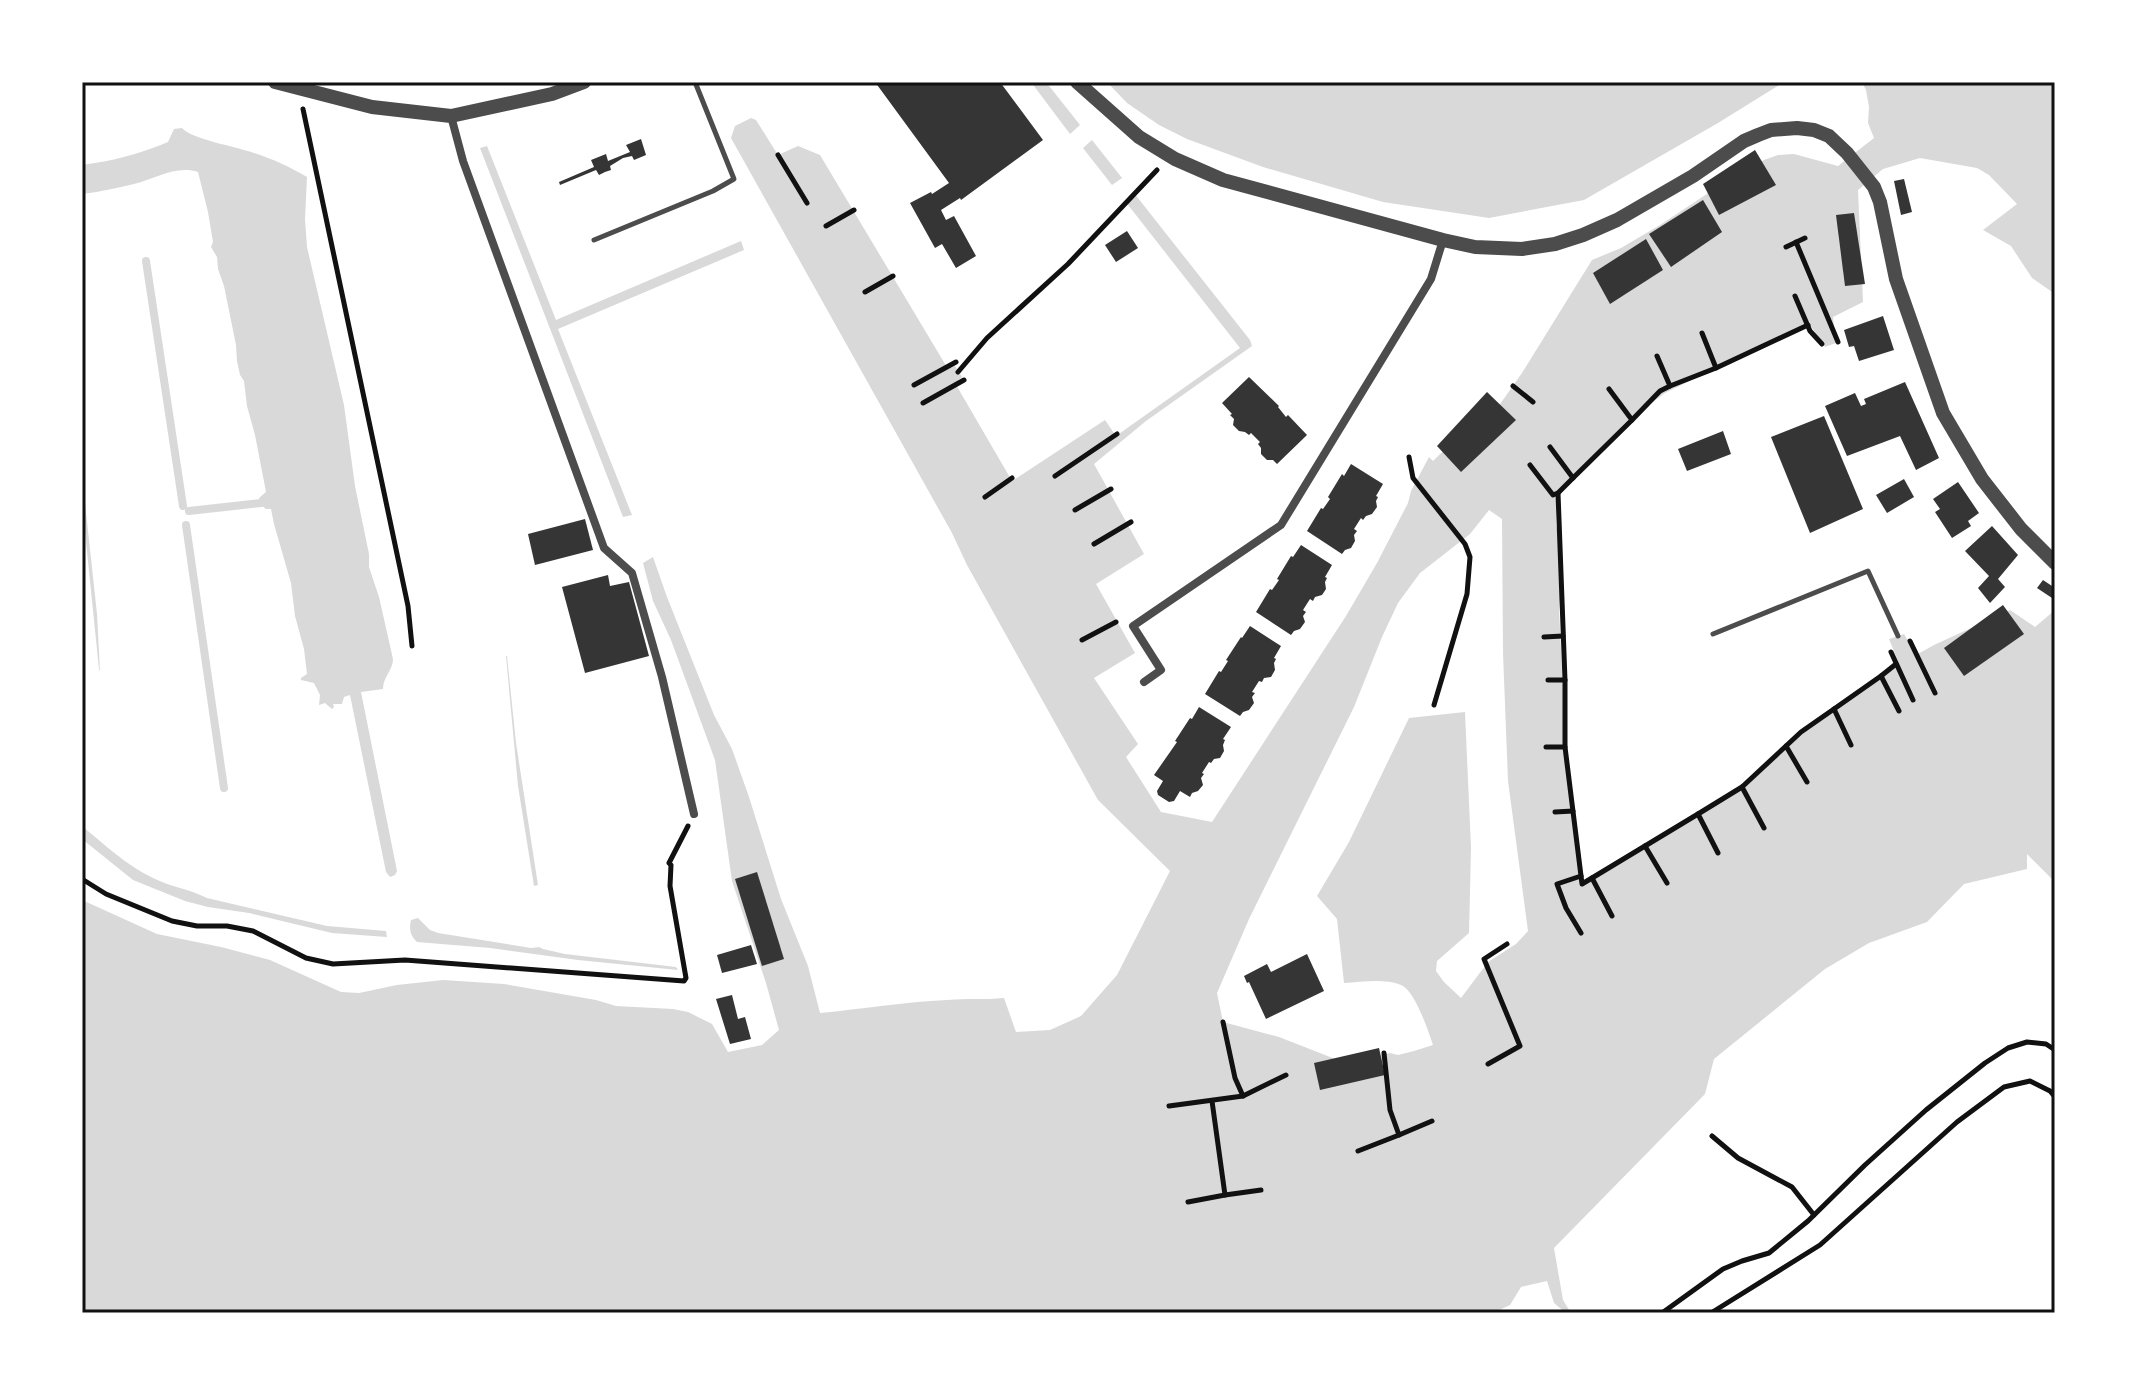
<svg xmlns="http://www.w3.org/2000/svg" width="2137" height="1395" font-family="'Public Sans',sans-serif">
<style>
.water{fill:#d9d9d9;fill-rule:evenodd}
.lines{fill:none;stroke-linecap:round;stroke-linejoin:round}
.stream{stroke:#d9d9d9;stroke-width:8}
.building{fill:#353535}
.path{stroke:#111;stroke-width:5}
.service{stroke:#4c4c4c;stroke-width:5}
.minor{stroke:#4c4c4c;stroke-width:8}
.tertiary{stroke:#4c4c4c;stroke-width:14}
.neatline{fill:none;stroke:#111;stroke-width:3}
</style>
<rect width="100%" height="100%" fill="#fff"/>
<g class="water">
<polygon points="1031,82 1046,82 1080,125 1070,134"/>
<polygon points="1107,82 1784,82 1718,123 1584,200 1489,218 1383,202 1263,167 1187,139 1159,125 1127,103"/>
<path d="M1862 82H2055V294L2032 278 2011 246 1983 230 2017 204 1989 175 1977 168 1920 158 1883 169 1858 190 1863 302 1833 317 1836 343 1825 347 1810 325 1776 339 1665 393 1642 410 1557 491 1556 524 1563 564 1559 610 1565 733 1584 880 1752 781 1810 723 1898 661 1889 639 1904 634 1916 655 1934 645 2010 610 2035 627 2055 610V882L2027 854V869L1964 884 1927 922 1869 943 1825 969 1714 1059 1705 1094 1554 1248 1563 1300 1571 1313H1566L1554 1303 1547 1281 1521 1287 1510 1305 1493 1313H82V900L157 934 221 947 270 960 341 992 359 993 397 985 443 980 504 984 596 1000 616 1006 673 1009 688 1012 712 1024 728 1052 762 1045 779 1030 766 983 732 881 715 760 671 640 653 601 643 563 653 557 667 597 714 715 732 749 749 797 781 899 808 966 820 1013C862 1009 904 1002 947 1000 966 998 985 1000 1004 998L1016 1032 1050 1030 1081 1016 1117 975 1170 871 1098 800 967 565 952 533 731 138 735 126 751 118 756 120 778 155 798 146 820 155 948 369 955 366 962 377 955 383 1012 481 1105 420 1116 436 1240 348 1125 201 1134 193 1250 340 1252 346 1146 421 1094 464 1144 554 1096 584 1135 653 1094 678 1138 744 1126 757 1161 812 1212 822 1346 616 1377 563 1408 503 1411 491 1429 457 1433 461 1491 404 1498 407 1522 373 1592 260 1621 248 1660 225 1728 180 1764 160 1778 155 1794 154 1838 166 1874 138 1868 123 1869 107 1866 90ZM1489 510 1502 519 1503 653 1508 781 1528 931 1516 944 1488 962 1461 998 1444 982 1436 971 1437 961 1469 933 1471 848 1465 712 1409 718 1349 842 1317 896 1337 919 1344 983C1361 982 1384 978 1401 985 1415 991 1428 1030 1433 1045L1414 1051 1398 1055 1390 1053 1348 1064 1279 1037 1223 1022 1217 993 1249 919 1354 707 1382 637 1398 603 1420 573 1470 534Z"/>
<path d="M182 128C191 139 238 147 254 153 273 159 290 167 307 177L305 219 307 247 344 405 355 486 369 554V567L379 597 393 659C393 670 383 677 383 689L361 692 397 871 395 875 390 877 386 872 350 695 344 697 342 704H333L334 707 332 709 325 703 319 705 320 695 314 683 301 680V678L307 674 304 649 295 616 291 583 274 524 271 509H266L261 505 259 498 266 492 255 435 247 406 244 381 240 375 237 361 236 345 224 286 218 269 217 257 211 247 213 242 208 212 198 172C176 165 155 179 134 184 117 188 99 192 82 194V165C112 161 140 154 168 142L174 129Z"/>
<polygon points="1092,140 1122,178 1112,185 1083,148"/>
<polygon points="487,146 556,320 741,241 744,250 558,329 632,515 623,517 480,148"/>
<polygon points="82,475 97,614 100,672 99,669 82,503"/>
<polygon points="506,656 507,656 516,743 538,885 534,886 518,786"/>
<path d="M82 826C104 844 127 866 153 878 171 887 189 889 207 898L327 926 386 931 387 937 332 933 249 913 208 907 185 901 133 880 82 839Z"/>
<path d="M418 918 430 930 438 933 531 948 539 947 543 949 565 954 676 967 678 970 578 960 490 948 417 942C410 936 409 929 411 920Z"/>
</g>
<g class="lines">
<g class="stream">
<polyline points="146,261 183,506"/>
<polyline points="189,511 261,503"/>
<polyline points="186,525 224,788"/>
</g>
</g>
<g class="building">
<polygon points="875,82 1000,82 1043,140 961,200 960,198 941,210 946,220 954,216 976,256 956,268 942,244 935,248 910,203 931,192 932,194 949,183"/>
<polygon points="641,139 646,155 634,160 632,156 623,158 610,166 611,170 605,172 599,175 596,170 560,185 559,182 594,167 591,160 606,154 608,161 630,152 626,145"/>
<polygon points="1755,150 1776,185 1719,215 1703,184"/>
<polygon points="1904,179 1912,212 1901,215 1894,181"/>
<polygon points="1703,200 1722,232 1671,267 1649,234"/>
<polygon points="1854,213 1865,284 1845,286 1836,215"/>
<polygon points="1127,231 1138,248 1116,262 1105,245"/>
<polygon points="1646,239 1663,270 1610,304 1593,273"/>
<polygon points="1883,316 1894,350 1859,361 1854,346 1849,347 1844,330"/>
<polygon points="1249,377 1279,406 1278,407 1286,417 1288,415 1307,435 1277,464 1273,460 1267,460 1261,454 1261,448 1258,444 1260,442 1251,433 1249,435 1245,432 1239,431 1233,425 1234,419 1230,415 1232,414 1222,403"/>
<polygon points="1905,382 1939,458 1916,470 1900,436 1847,456 1825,406 1855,393 1861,406 1866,404 1864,399"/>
<polygon points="1487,392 1516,420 1461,472 1437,446"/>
<polygon points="1824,416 1863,509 1810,533 1771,437"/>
<polygon points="1723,431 1731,454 1687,471 1678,449"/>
<polygon points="1351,464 1383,484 1376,496 1378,497 1376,501 1377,507 1372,514 1366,516 1363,520 1361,518 1354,529 1357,531 1354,535 1355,541 1351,548 1345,550 1342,554 1307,531 1321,508 1323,509 1330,499 1328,497 1342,474 1344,476"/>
<polygon points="1904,479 1914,497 1887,513 1876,495"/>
<polygon points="1958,482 1979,513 1968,521 1971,526 1952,538 1935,512 1940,509 1933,499"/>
<polygon points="585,519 593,550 535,565 528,534"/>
<polygon points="1992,526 2018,555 1998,579 2005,587 1990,603 1978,588 1989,576 1965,551"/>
<polygon points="1301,545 1332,565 1325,577 1327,578 1325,582 1326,589 1322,595 1315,597 1313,601 1310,599 1303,610 1306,612 1303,616 1305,622 1300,629 1294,631 1291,635 1256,612 1270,589 1272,590 1279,580 1277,579 1291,556 1293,557"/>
<polygon points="608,575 610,586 629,582 649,656 585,673 562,587"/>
<polygon points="2043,580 2055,588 2055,600 2037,588"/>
<polygon points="2003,605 2024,634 1964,676 1944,648"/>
<polygon points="1250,626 1281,646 1274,658 1276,659 1274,663 1275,670 1271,677 1264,678 1262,682 1259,681 1252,692 1255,693 1252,697 1254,703 1249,710 1243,712 1240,716 1205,694 1219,671 1221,672 1228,661 1226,660 1241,637 1242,638"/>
<polygon points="1199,707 1231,727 1223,739 1225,740 1223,745 1224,751 1220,758 1214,759 1211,763 1209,762 1202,773 1204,774 1201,778 1203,785 1198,791 1192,793 1190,797 1180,791 1174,801 1169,802 1158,795 1157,791 1163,781 1154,775 1177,742 1175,741 1190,718 1192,719"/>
<polygon points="757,872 784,959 762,966 735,879"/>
<polygon points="751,945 757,964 722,973 717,955"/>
<polygon points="1307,954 1324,991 1266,1019 1249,982 1247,983 1244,976 1267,964 1271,972"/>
<polygon points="732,995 738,1019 745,1017 751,1039 730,1044 716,999"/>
<polygon points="1379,1048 1385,1075 1320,1090 1314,1063"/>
</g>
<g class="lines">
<g class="path">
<polyline points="303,109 408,606 412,646"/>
<polyline points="778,155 807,203"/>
<polyline points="826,226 854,210"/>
<polyline points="1796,242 1838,342"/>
<polyline points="1786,247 1805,238"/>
<polyline points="865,292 893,276"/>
<polyline points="1795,296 1810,331 1822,344"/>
<polyline points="1702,333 1716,368"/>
<polyline points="958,372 987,338 1068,264 1157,170"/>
<polyline points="914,385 956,362"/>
<polyline points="1513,386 1533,402"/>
<polyline points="1670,386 1716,368 1808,325"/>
<polyline points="923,403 964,380"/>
<polyline points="1632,420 1660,391 1670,386 1657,356"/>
<polyline points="1550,447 1573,478 1632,420 1609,389"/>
<polyline points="1409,457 1413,478 1465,544 1470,557 1467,594 1434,705"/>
<polyline points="1530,465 1553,495 1558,493"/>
<polyline points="1055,476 1117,434"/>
<polyline points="985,497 1012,478"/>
<polyline points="1075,510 1111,489"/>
<polyline points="1094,544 1131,522"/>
<polyline points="1544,637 1563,636"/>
<polyline points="1082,640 1116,622"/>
<polyline points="1910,641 1935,693"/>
<polyline points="1891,652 1913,700"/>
<polyline points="1881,676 1896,664"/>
<polyline points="1548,680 1565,680 1558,493 1573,478"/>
<polyline points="1565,680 1565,747 1582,884 1592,878 1612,916"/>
<polyline points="1834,709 1881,676 1899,711"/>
<polyline points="1786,746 1801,732 1834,709 1851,745"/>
<polyline points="1546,747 1565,747"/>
<polyline points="1742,787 1786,746 1807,782"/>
<polyline points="1555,812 1573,811"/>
<polyline points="1698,814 1742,787 1764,828"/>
<polyline points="1645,846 1698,814 1718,853"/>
<polyline points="1581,876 1557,884 1566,908 1581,933"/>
<polyline points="1592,878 1645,846 1667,883"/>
<polyline points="82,879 106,894 172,921 197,926 227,926 253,931 306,958 333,964 405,960 684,981 686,978 670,886 671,865 669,863 688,826"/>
<polyline points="1488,1064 1520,1046 1484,959 1507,944"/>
<polyline points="1243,1096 1286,1075"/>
<polyline points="1169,1106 1243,1096 1235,1078 1223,1022"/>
<polyline points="1399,1135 1432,1121"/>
<polyline points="1712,1136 1738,1158 1792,1187 1814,1215"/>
<polyline points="1358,1151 1399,1135 1390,1110 1384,1053"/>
<polyline points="1225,1195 1261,1190"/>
<polyline points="1188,1202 1225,1195 1212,1101"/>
<polyline points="1662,1313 1723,1269 1742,1261 1769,1253 1808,1221 1865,1165 1926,1110 1985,1063 2008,1048 2027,1042 2046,1044 2055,1050"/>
<polyline points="1711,1313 1820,1245 1957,1122 2004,1087 2030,1081 2050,1091 2055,1097"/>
</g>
<g class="service">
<polyline points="594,240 713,191 734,179 695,82"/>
<polyline points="1713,634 1868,571 1898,636"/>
</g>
<g class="minor">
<polyline points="451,116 463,161 604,548 632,573 662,677 694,814"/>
<polyline points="1144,682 1161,670 1133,626 1281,525 1431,279 1443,240"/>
</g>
<g class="tertiary">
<polyline points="275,82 372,107 451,116 552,94 584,82"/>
<polyline points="1077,82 1139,137 1175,159 1223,180 1443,240 1475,247 1522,249 1555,244 1583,235 1617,220 1693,176 1744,141 1758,135 1771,130 1797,128 1814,130 1829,136 1847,153 1874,187 1880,202 1896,279 1943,413 1982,479 2021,529 2055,563"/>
</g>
</g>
<rect width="2137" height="1395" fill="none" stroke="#ffffff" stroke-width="168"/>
<rect x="84" y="84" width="1969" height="1227" class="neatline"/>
</svg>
